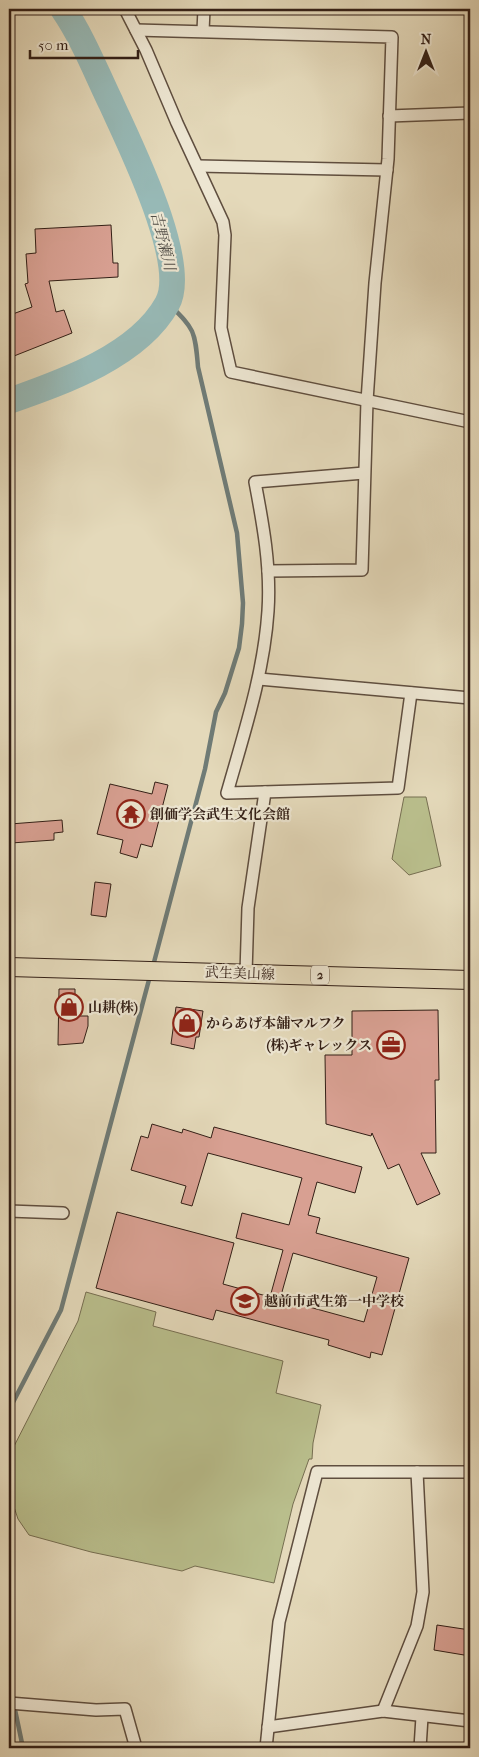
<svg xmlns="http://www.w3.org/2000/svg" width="479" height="1757" font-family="'IM FELL French Canon','Noto Serif JP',serif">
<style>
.green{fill:#b9be8c;stroke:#766e51}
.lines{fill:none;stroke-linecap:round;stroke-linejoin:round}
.stream{stroke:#6f7b76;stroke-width:4.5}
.river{stroke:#97b9b6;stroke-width:26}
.building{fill:#d8a092;stroke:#331f16;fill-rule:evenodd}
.minor-casing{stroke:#5f4e3f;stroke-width:14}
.primary-casing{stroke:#331f16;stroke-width:20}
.minor{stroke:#ede6d2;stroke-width:11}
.primary{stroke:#e4d9ba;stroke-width:18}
.labels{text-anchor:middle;stroke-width:4.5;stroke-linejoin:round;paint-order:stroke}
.shield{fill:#ede6d2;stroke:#6b5b4e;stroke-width:1}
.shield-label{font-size:12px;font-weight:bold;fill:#331f16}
.poi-label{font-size:14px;font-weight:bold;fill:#331f16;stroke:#ede6d2;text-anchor:start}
.street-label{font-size:14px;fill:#331f16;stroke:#ede6d2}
.water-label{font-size:15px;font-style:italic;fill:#514d46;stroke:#ede6d2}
</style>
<rect width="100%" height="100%" fill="#e4d9ba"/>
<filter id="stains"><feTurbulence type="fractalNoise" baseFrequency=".004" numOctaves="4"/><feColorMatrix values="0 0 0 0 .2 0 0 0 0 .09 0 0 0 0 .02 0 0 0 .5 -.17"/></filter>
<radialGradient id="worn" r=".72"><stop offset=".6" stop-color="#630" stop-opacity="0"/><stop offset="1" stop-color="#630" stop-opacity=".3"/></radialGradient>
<g class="green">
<polygon points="404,797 426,797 441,866 409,875 392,859"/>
<polygon points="86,1292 156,1312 153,1326 283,1361 276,1393 321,1405 313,1443 312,1459 309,1459 293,1504 274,1583 195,1566 182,1571 91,1552 29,1535 18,1519 9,1492 9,1456 78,1321"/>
</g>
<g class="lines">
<g class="stream">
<path d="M153 966 205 769 216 712 225 693 239 648 242 624 243 603 237 533 198 367C195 329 194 329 168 303"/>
<polyline points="9,1410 61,1310 150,976"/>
<polyline points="9,1681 23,1748"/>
</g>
<path class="river" d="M9 401C63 382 138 356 167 304 190 264 129 143 111 103 96 72 83 38 63 9"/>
</g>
<g class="building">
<polygon points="111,225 113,263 118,263 118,277 49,281 56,312 64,310 72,333 9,358 9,325 12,324 10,315 32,307 25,284 28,283 26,254 36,253 35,229"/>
<polygon points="155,782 168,785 152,847 141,844 137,858 120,853 123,840 97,834 110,784 152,794"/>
<polygon points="62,820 63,832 54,833 54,840 11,843 10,824"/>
<polygon points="95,882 111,884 106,917 91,915"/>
<polygon points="59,989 75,989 75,995 77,995 77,1016 88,1016 88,1026 83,1043 58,1045"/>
<polygon points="176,1007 203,1011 199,1037 196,1037 194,1049 171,1044"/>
<polygon points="438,1010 439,1080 435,1080 436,1153 421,1153 440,1194 417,1205 399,1164 388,1169 372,1133 371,1136 326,1124 325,1055 352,1055 352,1011"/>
<path d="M152 1124 182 1133 183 1129 211 1138 214 1127 362 1167 355 1193 317 1182 308 1215 320 1218 316 1233 409 1258 382 1355 371 1352 370 1358 328 1345 329 1340 216 1310 213 1320 96 1288 117 1212 234 1243 223 1284 270 1297 283 1250 236 1238 242 1213 289 1225 302 1178 208 1153 192 1206 181 1203 186 1186 131 1170 141 1136 148 1138ZM293 1253 377 1277 364 1322 280 1299Z"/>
<polygon points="437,1625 470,1630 470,1656 434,1650"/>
</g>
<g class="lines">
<defs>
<g id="minor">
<polyline points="125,9 146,50 177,123 223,222 225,235 221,328 231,372 470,422"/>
<polyline points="136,30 392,37 388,159 375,283 367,401 362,570 268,571"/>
<polyline points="203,31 204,9"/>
<polyline points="389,116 470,113"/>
<polyline points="198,166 387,170"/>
<path d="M364 473 255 482C263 524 271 567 268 611 264 673 244 733 227 793L398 788 411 693"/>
<polyline points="259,679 470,698"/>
<polyline points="246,973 248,908 265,792"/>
<polyline points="9,1211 63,1213"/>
<polyline points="9,1703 96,1710 125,1709 136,1748"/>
<polyline points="383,1711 417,1626 423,1592 417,1472"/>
<polyline points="268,1727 383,1711 470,1721"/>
<polyline points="266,1748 279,1622 317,1472 470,1472"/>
<polyline points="420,1748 422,1717"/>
</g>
<polyline id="primary" points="9,967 470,980"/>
</defs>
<use href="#minor" class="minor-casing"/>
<use href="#primary" class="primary-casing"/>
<use href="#minor" class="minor"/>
<use href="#primary" class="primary"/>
</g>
<defs>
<symbol id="temple-ring" viewBox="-11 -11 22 22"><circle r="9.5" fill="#ede6d2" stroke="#8f2418" stroke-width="1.5"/><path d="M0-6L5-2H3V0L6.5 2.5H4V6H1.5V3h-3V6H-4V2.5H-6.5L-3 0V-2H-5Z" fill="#8f2418"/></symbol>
<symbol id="shop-ring" viewBox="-11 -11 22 22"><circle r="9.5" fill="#ede6d2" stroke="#8f2418" stroke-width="1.5"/><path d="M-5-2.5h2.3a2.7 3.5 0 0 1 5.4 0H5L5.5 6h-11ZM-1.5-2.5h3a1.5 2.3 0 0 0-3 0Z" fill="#8f2418"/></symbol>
<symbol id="office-ring" viewBox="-11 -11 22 22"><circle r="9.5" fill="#ede6d2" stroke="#8f2418" stroke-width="1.5"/><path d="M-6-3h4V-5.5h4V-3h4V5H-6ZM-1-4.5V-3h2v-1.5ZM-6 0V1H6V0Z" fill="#8f2418"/></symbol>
<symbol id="school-ring" viewBox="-11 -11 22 22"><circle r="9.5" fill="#ede6d2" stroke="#8f2418" stroke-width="1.5"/><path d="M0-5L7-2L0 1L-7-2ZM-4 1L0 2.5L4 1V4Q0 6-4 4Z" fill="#8f2418"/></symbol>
</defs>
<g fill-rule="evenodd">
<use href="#temple-ring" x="115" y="798" width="32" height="32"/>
<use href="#shop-ring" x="53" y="991" width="32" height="32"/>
<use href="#shop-ring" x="171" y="1007" width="32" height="32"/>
<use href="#office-ring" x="375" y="1029" width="32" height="32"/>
<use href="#school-ring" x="229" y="1285" width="32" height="32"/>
</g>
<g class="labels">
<rect class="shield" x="311" y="965.5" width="18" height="19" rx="4"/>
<g class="shield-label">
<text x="320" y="979">2</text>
</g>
<g class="poi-label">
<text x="150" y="819">創価学会武生文化会館</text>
<text x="88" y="1012">山耕(株)</text>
<text x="206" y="1028">からあげ本舗マルフク</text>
<text x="372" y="1050" text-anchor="end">(株)ギャレックス</text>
<text x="264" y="1306">越前市武生第一中学校</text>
</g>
<g class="street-label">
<text transform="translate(240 973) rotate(2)" y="5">武生美山線</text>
</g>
<g class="water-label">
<text transform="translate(163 241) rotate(76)" y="5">吉野瀬川</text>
</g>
</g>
<rect width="479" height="1757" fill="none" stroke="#e4d9ba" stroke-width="30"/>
<rect x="10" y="10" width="459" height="1737" fill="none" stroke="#331f16" stroke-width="2.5"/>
<rect x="15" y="15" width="449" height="1727" fill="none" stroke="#331f16"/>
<g transform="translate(426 52)" stroke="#ede6d2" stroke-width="4" paint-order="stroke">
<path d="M0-4L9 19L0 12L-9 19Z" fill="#331f16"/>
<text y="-8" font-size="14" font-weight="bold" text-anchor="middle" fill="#331f16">N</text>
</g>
<path d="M30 50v8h108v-8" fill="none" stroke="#331f16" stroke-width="2.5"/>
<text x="38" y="50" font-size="15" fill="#331f16" stroke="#ede6d2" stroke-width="4" paint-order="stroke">50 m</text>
<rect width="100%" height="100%" filter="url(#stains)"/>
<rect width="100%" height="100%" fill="url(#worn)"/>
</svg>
